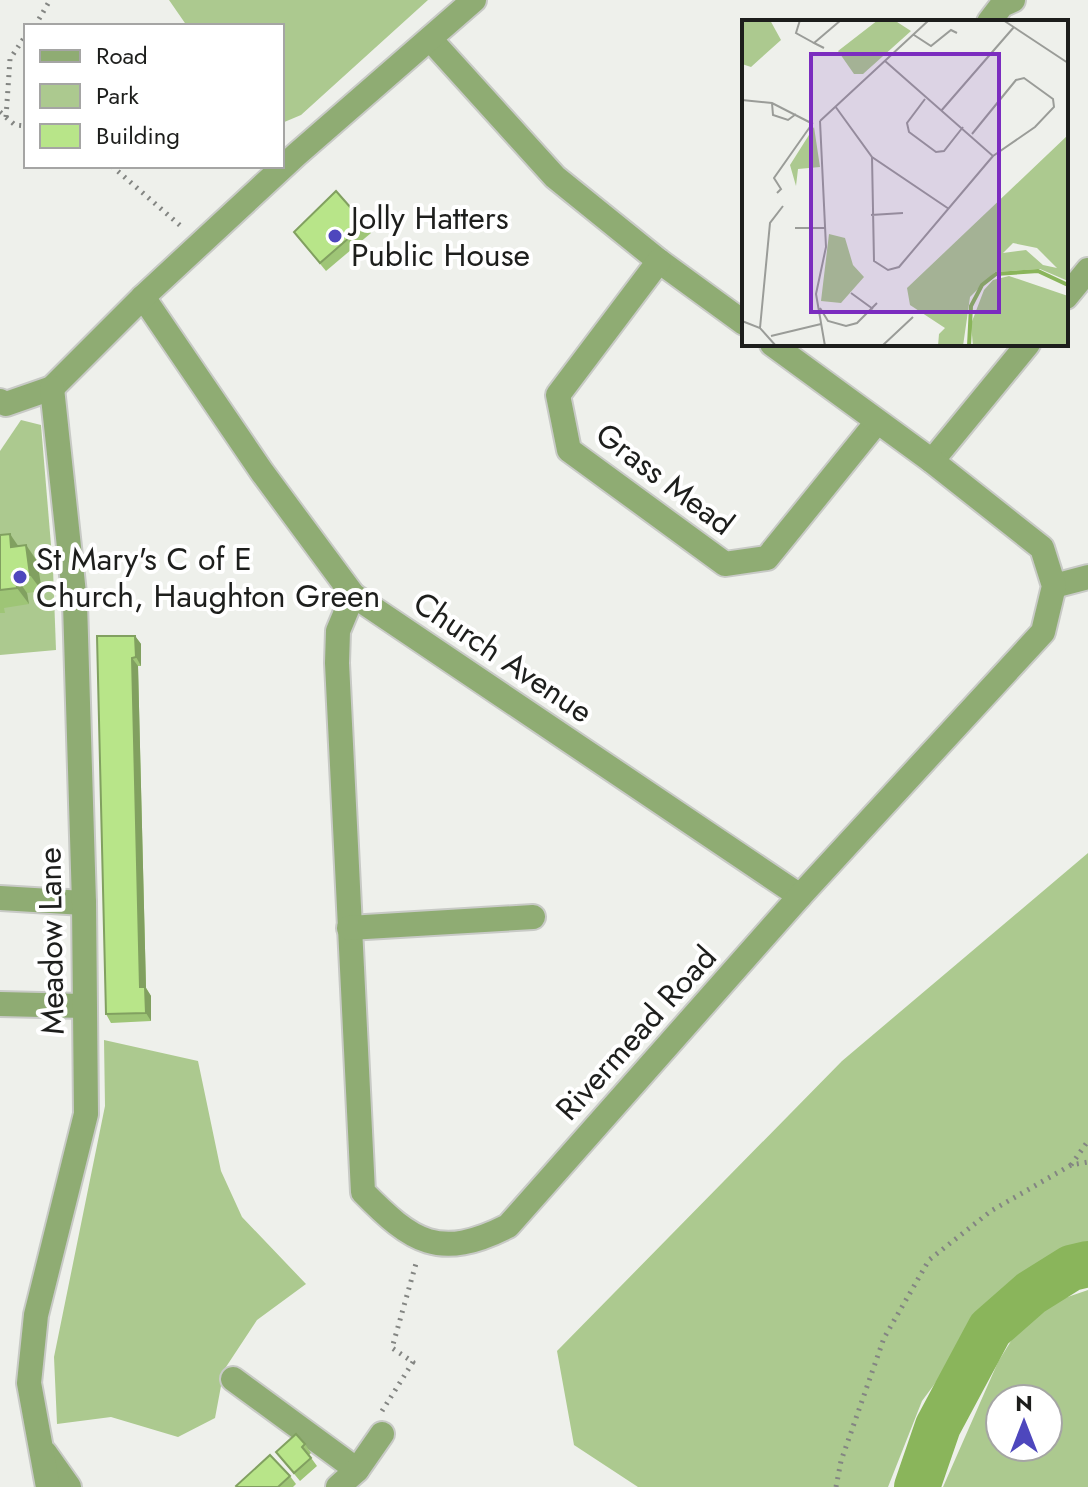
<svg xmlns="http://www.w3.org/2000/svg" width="1088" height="1487" font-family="Jost,sans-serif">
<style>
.green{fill:#acc98f;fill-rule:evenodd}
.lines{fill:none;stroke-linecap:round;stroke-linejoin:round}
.river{stroke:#8ab55b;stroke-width:46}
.minor-casing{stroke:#c8cac6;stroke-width:28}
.path{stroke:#838582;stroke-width:5;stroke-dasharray:2 6;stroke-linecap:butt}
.minor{stroke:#8fac73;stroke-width:24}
.wall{fill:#9ec576}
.shaded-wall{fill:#81a060}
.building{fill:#b8e589;stroke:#81a060;stroke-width:2}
.poi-dot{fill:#4e47bd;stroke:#fff;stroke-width:3}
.labels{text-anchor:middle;stroke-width:8;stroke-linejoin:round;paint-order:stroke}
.poi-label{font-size:32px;fill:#1d1e1c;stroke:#fff;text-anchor:start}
.street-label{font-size:32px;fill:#1d1e1c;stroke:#fff}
.inset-river{fill:none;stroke:#8ab55b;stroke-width:4}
.inset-road{fill:none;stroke:#9a9c98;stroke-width:2}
.view{fill:#7b2cbf;fill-opacity:0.15;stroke:#7b2cbf;stroke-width:4}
.inset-edge{fill:none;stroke:#1d1e1c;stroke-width:4}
</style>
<rect width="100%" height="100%" fill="#eef0eb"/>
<g class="green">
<polygon points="169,0 428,0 301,115 282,123 282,26 187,26"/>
<polygon points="21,420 41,425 53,569 56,650 0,655 0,451"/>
<polygon points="1088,853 1088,1251 1065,1254 1022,1277 978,1325 922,1401 888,1487 638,1487 574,1445 557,1351 842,1061"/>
<polygon points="104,1040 198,1061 221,1171 242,1217 306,1284 257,1320 224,1370 215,1418 178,1437 111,1417 57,1424 54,1357 105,1106"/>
<path d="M1088 1290V1487H943L998 1362 1021 1325 1050 1303ZM1000 1399H1048V1447H1000Z"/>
</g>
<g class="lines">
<polyline class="river" points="917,1487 938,1426 990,1329 1031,1293 1071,1268 1088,1264"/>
<defs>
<g id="minor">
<polyline points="989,22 1002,5 1013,0"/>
<polyline points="430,39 555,177 659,261 744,323"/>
<polyline points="659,261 558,395 569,450 725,564 767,558 877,422"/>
<polyline points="143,297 262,472 353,595 800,896"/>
<polyline points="1066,297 1088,270"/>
<polyline points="0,401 6,404 52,388 143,297 296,155 474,0"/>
<polyline points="932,461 1028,344"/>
<polyline points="1054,586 1088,577"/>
<path d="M353 595 338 631 337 663 363 1192C412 1242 439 1261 508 1226L800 896 1043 632 1054 586 1042 548 932 461 772 344"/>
<polyline points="0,898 84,903"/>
<polyline points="349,928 533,917"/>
<polyline points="0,1004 83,1006"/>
<polyline points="233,1379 357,1470"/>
<polyline points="45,1453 69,1487"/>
<polyline points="48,1487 29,1383 36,1315 86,1114 84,903 75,603 52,388"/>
<polyline points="338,1487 357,1470 382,1434"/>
</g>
</defs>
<use href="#minor" class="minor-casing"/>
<g class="path">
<polyline points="35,26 50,0"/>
<polyline points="0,112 15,125 26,126"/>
<polyline points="6,117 10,59 26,35"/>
<polyline points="112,166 183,228"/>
<polyline points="1071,1165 1088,1141"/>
<polyline points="382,1411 413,1362 392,1348 417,1260"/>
<polyline points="836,1487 841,1461 884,1338 929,1260 991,1211 1071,1165 1088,1162"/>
</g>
<use href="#minor" class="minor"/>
</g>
<g class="wall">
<polygon points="365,224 371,233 326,271 294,232"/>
<polygon points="0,535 18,546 26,545 37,561 42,591 27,593 29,604 4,608 5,613 0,613"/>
<polygon points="97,636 135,636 141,644 141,666 138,666 146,988 151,996 151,1021 111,1023 106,1014"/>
<polygon points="305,1444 311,1453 309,1455 317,1466 300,1481 276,1452"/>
<polygon points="290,1476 296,1484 293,1487 237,1487"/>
</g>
<g class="shaded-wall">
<polygon points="10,534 21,550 11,547"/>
<polygon points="26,545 37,561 42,591 30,575"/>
<polygon points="16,577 27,593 29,604 17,588"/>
<polygon points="135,636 141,644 141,666 136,657"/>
<polygon points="132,658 138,666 146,988 151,996 151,1021 146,1013 140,987"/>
</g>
<g class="building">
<polygon points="336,191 365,224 320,263 294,232"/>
<polygon points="10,534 11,547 26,545 30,575 16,577 17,588 0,590 0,535"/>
<polygon points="97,636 135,636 136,657 132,658 140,987 145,987 146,1013 106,1014"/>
<polygon points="296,1434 305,1444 302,1447 311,1458 294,1473 276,1452"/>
<polygon points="270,1455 290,1476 278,1487 237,1487 236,1486"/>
</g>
<g class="poi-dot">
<circle cx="335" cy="236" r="8"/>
<circle cx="20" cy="577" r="8"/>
</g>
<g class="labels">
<g class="poi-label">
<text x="351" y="229">Jolly Hatters<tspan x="351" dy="37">Public House</tspan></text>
<text x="36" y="570">St Mary's C of E<tspan x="36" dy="37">Church, Haughton Green</tspan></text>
</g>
<g class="street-label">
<text transform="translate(665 479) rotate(37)" y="11">Grass Mead</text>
<text transform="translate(503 657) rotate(34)" y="11">Church Avenue</text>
<text transform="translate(51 941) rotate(-91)" y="11">Meadow Lane</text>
<text transform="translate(636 1033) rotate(-48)" y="11">Rivermead Road</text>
</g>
</g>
<g transform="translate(742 20)">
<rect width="326" height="326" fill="#eef0eb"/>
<path d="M0 0H28L39 20 9 47 0 44ZM136 0H152L169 11 121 54H112L96 31ZM72 107 78 147 56 149 54 166 48 145ZM326 115V261L298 249 253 252 228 277 221 326H196L197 314 203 308 168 285 165 268ZM271 223 295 228 315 248 301 245 284 230 261 233ZM87 214 103 218 111 245 122 257 99 283 79 281ZM267 256 326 276V326H231L229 304 242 270 251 260Z" fill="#acc98f" fill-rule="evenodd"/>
<path class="inset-river" d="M227 326 229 286 240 265 254 254 296 251 326 265"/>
<path class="inset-road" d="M58 0 54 13 72 23M261 0 326 43M172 15 189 26 209 10 215 13M82 28 72 23 99 0M183 79 165 103 167 112 194 132 202 131 221 107M0 80 30 83 71 104M30 83 31 95 46 100 54 94M93 86 130 137 207 189M199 91 272 7M78 101 84 227 74 274 83 326M78 101 187 0M230 114 274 60 282 58 311 79 312 87 293 107 251 136M130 137 132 241 146 250 157 247 251 136 143 41M35 173 39 169 32 158 70 104M129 195 161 193M53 208H83M109 273 131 289M78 288 86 301 104 306 115 303 135 283M0 301 18 308 34 326M18 308 28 203 41 186M29 316 79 304M140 326 171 297"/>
<path class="view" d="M69 34H257V292H69Z"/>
<rect width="326" height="326" class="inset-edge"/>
</g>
<rect x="24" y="24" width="260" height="144" fill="#ffffff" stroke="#a5a5a4" stroke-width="2"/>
<rect x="40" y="50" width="40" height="12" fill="#8fac73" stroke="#a5a5a4" stroke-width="2"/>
<text x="96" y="64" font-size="24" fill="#1d1e1c">Road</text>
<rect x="40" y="84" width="40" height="24" fill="#acc98f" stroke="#a5a5a4" stroke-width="2"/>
<text x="96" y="104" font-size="24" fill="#1d1e1c">Park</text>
<rect x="40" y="124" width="40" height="24" fill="#b8e589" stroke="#a5a5a4" stroke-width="2"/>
<text x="96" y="144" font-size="24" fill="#1d1e1c">Building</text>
<g transform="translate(1024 1423)"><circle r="38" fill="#ffffff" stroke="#a5a5a4" stroke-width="2"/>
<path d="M0-6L14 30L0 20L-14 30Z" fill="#4e47bd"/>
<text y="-12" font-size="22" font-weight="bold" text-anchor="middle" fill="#1d1e1c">N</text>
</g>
</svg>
